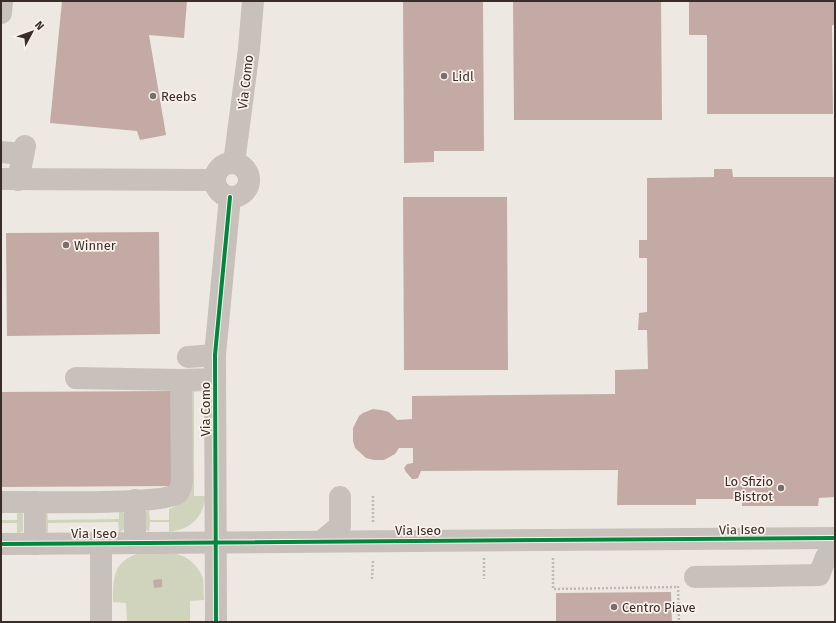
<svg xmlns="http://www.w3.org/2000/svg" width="836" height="623" font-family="'Fira Sans',sans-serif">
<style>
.green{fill:#d1d4bc}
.building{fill:#c3aaa4}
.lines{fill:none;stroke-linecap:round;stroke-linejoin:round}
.path{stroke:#c0b8b4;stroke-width:2.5;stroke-dasharray:2 2;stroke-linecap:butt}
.minor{stroke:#c8c0bb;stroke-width:22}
.cycleway-casing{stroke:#fbf2eb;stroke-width:6}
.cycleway{stroke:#00873e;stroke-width:4}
.poi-dot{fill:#786e6a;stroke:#fbf2eb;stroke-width:1.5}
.labels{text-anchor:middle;stroke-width:3.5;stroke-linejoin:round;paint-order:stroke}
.poi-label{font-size:13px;fill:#392d29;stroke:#fbf2eb;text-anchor:start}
.street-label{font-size:13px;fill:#392d29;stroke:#fbf2eb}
</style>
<rect width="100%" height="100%" fill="#eee8e3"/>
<g class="green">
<path d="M203 387 205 391 194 392V496H206C202 519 191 529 169 532V522H150L149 532 145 529V513L149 510 150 520H169V509L176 506 183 500 187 389Z"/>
<polygon points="119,509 124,513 124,529 119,533 118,522 48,523 48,533 43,530 42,512 47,510 48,520 119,519"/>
<polygon points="17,510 23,514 23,531 17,534 17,523 1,523 1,520 17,520"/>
<path d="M143 552C162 552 182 550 195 565 198 569 202 574 203 578 204 585 203 593 204 600L190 601V622H127L126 603 113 602C113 574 114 560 143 552Z"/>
</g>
<g class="building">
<polygon points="62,1 187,1 184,38 149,35 166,135 140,140 137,131 50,123"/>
<polygon points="403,1 483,1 484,151 434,151 434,162 404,163"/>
<polygon points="513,1 661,1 662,120 514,120"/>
<polygon points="689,1 835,1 835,25 832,25 833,114 707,114 707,35 689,35"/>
<polygon points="714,169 732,169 733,177 835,177 835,497 819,498 818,506 742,506 742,499 696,499 696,505 617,505 618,470 421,471 418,478 415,479 412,479 406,472 404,468 407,464 413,463 413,448 399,448 395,454 384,460 374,460 366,458 355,448 353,441 353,428 359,416 363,413 373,409 381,410 389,412 397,420 412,419 412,396 615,394 615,370 648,369 647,330 638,330 639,313 647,312 647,258 639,258 639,240 647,240 647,178 714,177"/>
<polygon points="403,197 507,197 508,370 404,370"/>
<polygon points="159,232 160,334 7,336 6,233"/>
<polygon points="171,391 172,486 1,487 1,392"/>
<polygon points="162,579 162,587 154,588 153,580"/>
<polygon points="671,592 672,622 556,622 556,593"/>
</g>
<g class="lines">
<g class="path">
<polyline points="373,496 373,523"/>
<polyline points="484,558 484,579"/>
<polyline points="553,558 553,589 678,587"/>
<polyline points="372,579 373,560"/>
<polyline points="678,586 679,622"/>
</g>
<g class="minor">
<polyline points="1,13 2,1"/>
<polyline points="1,152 23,154"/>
<polyline points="234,163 249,49 253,1"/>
<circle cx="232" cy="180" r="17"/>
<polyline points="1,179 215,180"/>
<polyline points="18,180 25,146"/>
<polyline points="188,357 215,355"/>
<polyline points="76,378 181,380 215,379"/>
<path d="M1 502C27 502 164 505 178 493 181 489 181 486 182 481L181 380"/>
<polyline points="35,502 35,544"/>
<polyline points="322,541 340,526 340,497"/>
<polyline points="101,543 101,622"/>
<polyline points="135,543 135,500"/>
<polyline points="1,544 835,538"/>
<polyline points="695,577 819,575 826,557 835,550"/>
<polyline points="216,622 215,355 230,197"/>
</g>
<defs>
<g id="cycleway">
<polyline points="1,544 835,538"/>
<polyline points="216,622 215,355 230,197"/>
</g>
</defs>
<use href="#cycleway" class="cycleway-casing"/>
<use href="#cycleway" class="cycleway"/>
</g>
<g class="poi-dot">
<circle cx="444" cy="76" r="4"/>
<circle cx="153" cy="96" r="4"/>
<circle cx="66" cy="245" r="4"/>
<circle cx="781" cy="488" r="4"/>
<circle cx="614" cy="607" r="4"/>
</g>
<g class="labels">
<g class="poi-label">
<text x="452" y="81">Lidl</text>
<text x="161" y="101">Reebs</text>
<text x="74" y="250">Winner</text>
<text x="773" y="486" text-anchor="end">Lo Sfizio<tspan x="773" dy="15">Bistrot</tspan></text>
<text x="622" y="612">Centro Piave</text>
</g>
<g class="street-label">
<text transform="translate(245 82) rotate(-83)" y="5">Via Como</text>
<text transform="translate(205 409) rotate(-90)" y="5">Via Como</text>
<text transform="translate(742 529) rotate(-1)" y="5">Via Iseo</text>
<text x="418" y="535">Via Iseo</text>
<text x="94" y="538">Via Iseo</text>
</g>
</g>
<rect width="836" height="623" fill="none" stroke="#392d29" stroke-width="4"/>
<g transform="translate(32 32) rotate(49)" stroke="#fbf2eb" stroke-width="3" paint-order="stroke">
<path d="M0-3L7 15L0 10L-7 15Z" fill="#392d29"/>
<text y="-6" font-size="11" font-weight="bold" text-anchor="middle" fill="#392d29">N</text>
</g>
</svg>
